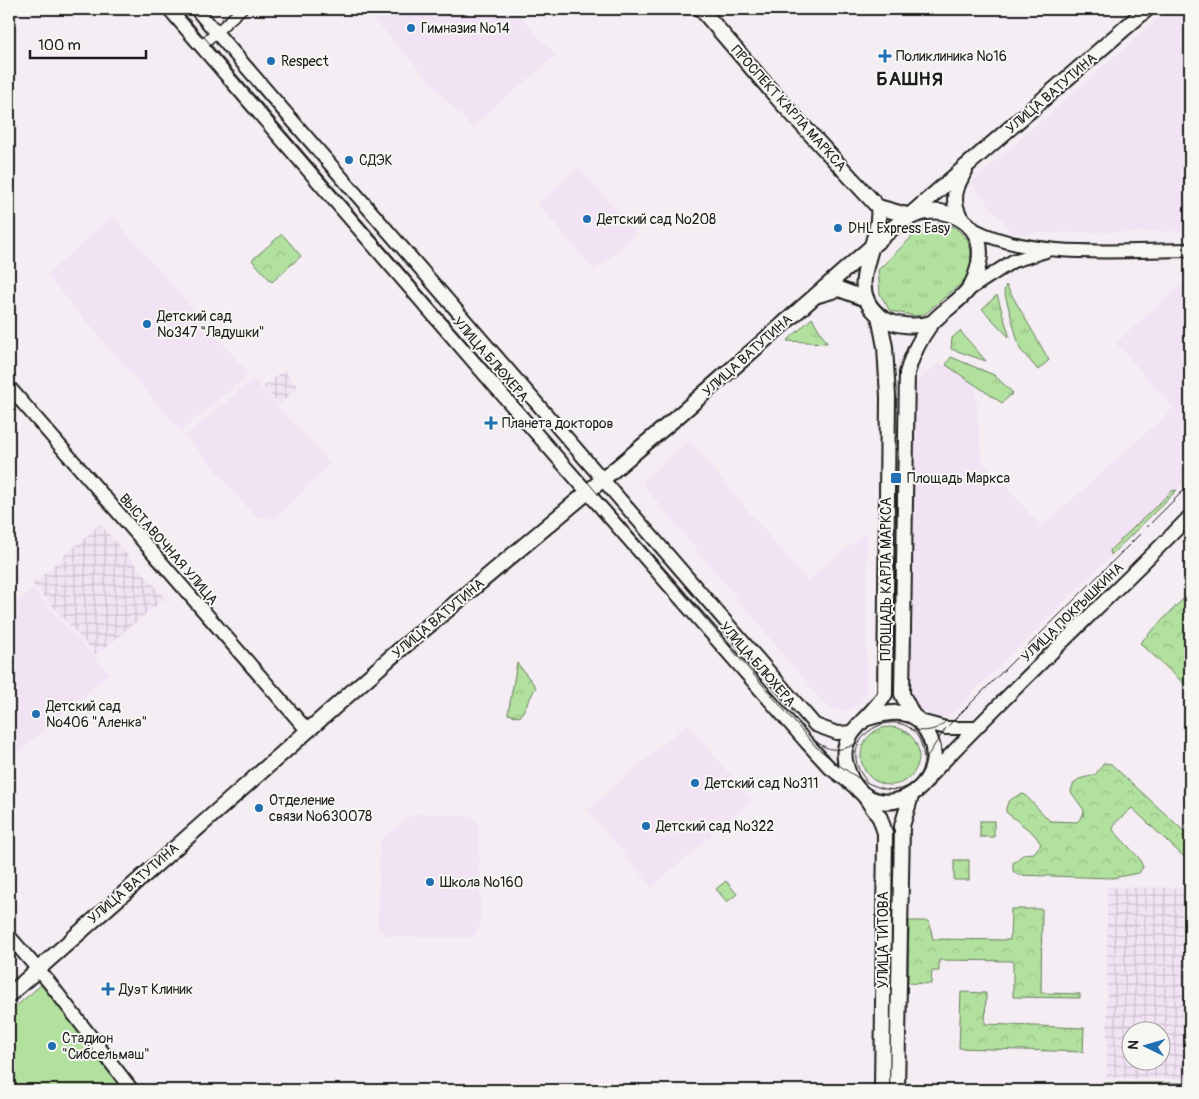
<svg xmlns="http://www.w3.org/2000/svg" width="1199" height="1099" font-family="Pangolin,sans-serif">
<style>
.built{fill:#f1e2f4}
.industrial{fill:url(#industrial-grid);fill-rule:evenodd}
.grass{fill:url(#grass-tufts);stroke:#677e5d}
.forest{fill:url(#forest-crowns);stroke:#677e5d}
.pitch{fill:#b2e09e;stroke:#677e5d}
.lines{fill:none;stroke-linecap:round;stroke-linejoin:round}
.street-casing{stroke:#1c1c1c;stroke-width:12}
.secondary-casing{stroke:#1c1c1c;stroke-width:16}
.primary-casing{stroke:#1c1c1c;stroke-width:18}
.street{stroke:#f6f6f2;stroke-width:9}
.secondary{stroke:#f6f6f2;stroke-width:12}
.primary{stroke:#f6f6f2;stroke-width:14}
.tram{stroke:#1c1c1c;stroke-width:1}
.poi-dot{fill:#1f6fb2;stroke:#f6f6f2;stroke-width:2}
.labels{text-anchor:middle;stroke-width:4;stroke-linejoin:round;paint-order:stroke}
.poi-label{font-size:14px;fill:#1c1c1c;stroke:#f6f6f2;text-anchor:start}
.street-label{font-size:14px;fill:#1c1c1c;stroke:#f6f6f2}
.district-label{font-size:19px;font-weight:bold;letter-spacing:1px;fill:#1c1c1c;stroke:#f6f6f2}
</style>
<defs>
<pattern id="industrial-grid" width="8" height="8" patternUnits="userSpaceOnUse" patternTransform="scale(1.25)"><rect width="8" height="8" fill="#f1e2f4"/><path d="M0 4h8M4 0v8" fill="none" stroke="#cec1d1"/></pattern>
<pattern id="grass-tufts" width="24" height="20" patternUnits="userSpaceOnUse" patternTransform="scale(1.25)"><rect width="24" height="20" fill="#b2e09e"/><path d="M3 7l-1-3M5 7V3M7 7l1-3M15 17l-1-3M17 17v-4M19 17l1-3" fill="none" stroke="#98c088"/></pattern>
<pattern id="forest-crowns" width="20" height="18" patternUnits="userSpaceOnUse" patternTransform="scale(1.25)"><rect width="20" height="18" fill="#b2e09e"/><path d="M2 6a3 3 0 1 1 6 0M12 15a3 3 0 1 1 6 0" fill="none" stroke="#98c088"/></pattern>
</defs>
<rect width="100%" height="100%" fill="#f4edf3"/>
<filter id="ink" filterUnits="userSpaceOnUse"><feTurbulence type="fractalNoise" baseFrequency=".02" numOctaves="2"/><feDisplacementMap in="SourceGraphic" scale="10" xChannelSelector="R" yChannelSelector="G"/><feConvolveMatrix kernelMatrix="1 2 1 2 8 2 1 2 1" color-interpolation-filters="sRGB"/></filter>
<g filter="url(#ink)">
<g class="built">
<polygon points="365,9 513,9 556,55 471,127"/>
<polygon points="1169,9 1190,9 1190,231 1018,233 1011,231 971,183"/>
<polygon points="579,168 636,234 595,270 538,204"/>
<polygon points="112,216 249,374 181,431 47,275"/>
<polygon points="1190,277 1190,476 951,714 939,718 918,708 909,692 916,383 940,363 975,385 981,460 1042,527 1174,408 1116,343"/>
<polygon points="253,379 330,464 274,519 254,515 186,436"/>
<polygon points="689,441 807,581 867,532 866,691 861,702 847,711 830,707 823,702 642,483"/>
<polygon points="32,589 109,673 12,758 9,754 9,607"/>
<polygon points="687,724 752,800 652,887 588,810"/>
<polygon points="415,813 472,816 479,827 480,925 473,938 387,936 378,928 380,840"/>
</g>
<g class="industrial">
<polygon points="284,370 297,387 280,405 263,387"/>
<polygon points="100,524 165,598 96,655 33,584"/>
<path d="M1107 887 1190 888V1079L1107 1078ZM1132 1032H1162V1062H1132Z"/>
</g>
<g class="grass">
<polygon points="937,224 955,227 967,239 971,251 970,272 964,281 925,314 916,316 890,311 880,294 878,270 921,228"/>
<polygon points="1006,285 1049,360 1038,370 1020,349 1004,291"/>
<polygon points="997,295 1010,338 982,309"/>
<polygon points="812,318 827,343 787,341"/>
<polygon points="960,331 986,361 951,349 952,338"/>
<polygon points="951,357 994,375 1013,393 1002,403 946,365"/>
<polygon points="1177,490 1111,555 1110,550 1172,491"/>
<circle cx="890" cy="756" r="29"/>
<polygon points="1102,1083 1190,1083 1190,1090 1103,1090"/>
</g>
<g class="forest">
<polygon points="282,234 301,256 272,282 252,260"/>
<polygon points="1190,592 1190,689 1140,643"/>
<polygon points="517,663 536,687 520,717 508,714"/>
<path d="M1104 763 1111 764 1187 834 1190 843 1189 854 1183 856 1132 808 1115 823 1113 830 1139 858 1143 867 1139 873 1112 878 1018 875 1013 871V863L1024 854 1034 853 1041 844 1034 834 1006 812C1005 801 1014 796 1024 794L1050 821 1077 822 1083 815 1084 810 1071 792C1074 776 1082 779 1095 775Z"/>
<rect x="980" y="821" width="14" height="16"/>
<rect x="954" y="860" width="15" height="20"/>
<polygon points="726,881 737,894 727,902 716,889"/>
<polygon points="1011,909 1042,909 1041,993 1080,994 1080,998 1013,997 1013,961 939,960 939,971 932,971 931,984 908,983 909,921 929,921 933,939 1010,940"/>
<polygon points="961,992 986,993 985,1024 1084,1028 1083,1052 959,1048"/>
</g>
<polygon class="pitch" points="41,985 125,1079 124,1090 9,1090 9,1012"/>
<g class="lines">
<defs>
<polyline id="street" points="201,46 242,9"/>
<g id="secondary">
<polyline points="169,9 492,383 807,743 830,768 856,788"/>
<polyline points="196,9 815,725 837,733 853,732"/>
<path d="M973 229C1032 260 1124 250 1190 250"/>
<polyline points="968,290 1013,261 1046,251"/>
<polyline points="9,387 307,730"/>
<polyline points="920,721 946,728 974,728"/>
<path d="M932 774C1015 685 1105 603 1190 516"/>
<polyline points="9,936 48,981 132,1090"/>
</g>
<g id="primary">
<polyline points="701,9 780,101 878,207 910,216"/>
<path d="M878 207C883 243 841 288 881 317 895 327 917 327 932 323"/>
<polyline points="910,215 1147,9"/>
<path d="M960 217C951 200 955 187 965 171"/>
<polyline points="818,295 839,289 866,299"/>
<path d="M868 718C884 713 909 707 921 723 966 781 879 833 851 779 847 770 843 759 845 749 850 726 874 715 885 694L888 397 885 347 879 316"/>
<polyline points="864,795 880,818 885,833 882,1090"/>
<path d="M9 995 390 658 677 417 895 226C908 217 924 209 941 212 968 217 984 235 979 263 977 273 974 283 967 291 956 304 941 312 930 325 919 340 912 355 907 373L902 694 913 716"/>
<polyline points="897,1090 902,826 911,796"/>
</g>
</defs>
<use href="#street" class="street-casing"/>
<use href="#secondary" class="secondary-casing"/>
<use href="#primary" class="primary-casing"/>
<use href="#street" class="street"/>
<use href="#secondary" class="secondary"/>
<use href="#primary" class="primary"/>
<g class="tram">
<path d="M180 9 816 747C839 765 894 814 919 775 922 771 923 765 925 761 931 749 939 739 946 728L1190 484"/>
<path d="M912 730C927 732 937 731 947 720"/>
<path d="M816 741C830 754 845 750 859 742"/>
<path d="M866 780C824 732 924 688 924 763"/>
</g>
</g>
</g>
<g class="poi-dot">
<circle cx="411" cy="28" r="5"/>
<path d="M882.5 48.5h5v5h5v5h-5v5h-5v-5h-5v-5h5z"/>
<circle cx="271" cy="61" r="5"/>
<circle cx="349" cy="160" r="5"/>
<circle cx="587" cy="219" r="5"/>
<circle cx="838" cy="228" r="5"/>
<circle cx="147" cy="324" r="5"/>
<path d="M488.5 415.5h5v5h5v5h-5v5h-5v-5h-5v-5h5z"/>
<rect x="890" y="472" width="12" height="12" rx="2.5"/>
<circle cx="36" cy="714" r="5"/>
<circle cx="695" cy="783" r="5"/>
<circle cx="259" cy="808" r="5"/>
<circle cx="646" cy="826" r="5"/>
<circle cx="430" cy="882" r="5"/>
<path d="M105.5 981.5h5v5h5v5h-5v5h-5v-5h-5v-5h5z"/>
<circle cx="52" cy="1046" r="5"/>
</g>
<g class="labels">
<g class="poi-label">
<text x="421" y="33">Гимназия №14</text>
<text x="896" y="61">Поликлиника №16</text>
<text x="281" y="66">Respect</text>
<text x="359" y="165">СДЭК</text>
<text x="597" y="224">Детский сад №208</text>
<text x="848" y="233">DHL Express Easy</text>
<text x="157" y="321">Детский сад<tspan x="157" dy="16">№347 "Ладушки"</tspan></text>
<text x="502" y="428">Планета докторов</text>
<text x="907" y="483">Площадь Маркса</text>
<text x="46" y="711">Детский сад<tspan x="46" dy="16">№406 "Аленка"</tspan></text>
<text x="705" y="788">Детский сад №311</text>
<text x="269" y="805">Отделение<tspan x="269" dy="16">связи №630078</tspan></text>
<text x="656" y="831">Детский сад №322</text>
<text x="440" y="887">Школа №160</text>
<text x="119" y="994">Дуэт Клиник</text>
<text x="62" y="1043">Стадион<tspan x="62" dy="16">"Сибсельмаш"</tspan></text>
</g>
<g class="street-label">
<text transform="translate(1051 93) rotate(-41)" y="5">УЛИЦА ВАТУТИНА</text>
<text transform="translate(789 108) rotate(48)" y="5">ПРОСПЕКТ КАРЛА МАРКСА</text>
<text transform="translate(747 355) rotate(-42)" y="5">УЛИЦА ВАТУТИНА</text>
<text transform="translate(491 359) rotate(49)" y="5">УЛИЦА БЛЮХЕРА</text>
<text transform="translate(169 549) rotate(49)" y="5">ВЫСТАВОЧНАЯ УЛИЦА</text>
<text transform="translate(886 579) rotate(-90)" y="5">ПЛОЩАДЬ КАРЛА МАРКСА</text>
<text transform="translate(1072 612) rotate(-44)" y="5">УЛИЦА ПОКРЫШКИНА</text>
<text transform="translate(438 618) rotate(-40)" y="5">УЛИЦА ВАТУТИНА</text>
<text transform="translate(758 664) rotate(49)" y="5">УЛИЦА БЛЮХЕРА</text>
<text transform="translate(133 883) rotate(-41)" y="5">УЛИЦА ВАТУТИНА</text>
<text transform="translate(883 940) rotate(-90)" y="5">УЛИЦА ТИТОВА</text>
</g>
<g class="district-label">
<text x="910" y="85">БАШНЯ</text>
</g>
</g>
<rect width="1199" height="1099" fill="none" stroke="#f6f6f2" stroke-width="30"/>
<rect x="15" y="15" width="1169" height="1069" fill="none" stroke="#1c1c1c" stroke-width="2" filter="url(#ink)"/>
<g transform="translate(1146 1046) rotate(275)"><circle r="24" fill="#f6f6f2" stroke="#9f9f9c"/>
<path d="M0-4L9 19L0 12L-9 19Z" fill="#1f6fb2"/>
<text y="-8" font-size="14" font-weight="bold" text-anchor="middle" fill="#1c1c1c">N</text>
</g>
<path d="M30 50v8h116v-8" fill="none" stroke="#1c1c1c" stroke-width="2.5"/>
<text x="38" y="50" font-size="15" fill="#1c1c1c" stroke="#f6f6f2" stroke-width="4" paint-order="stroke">100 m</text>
</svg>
